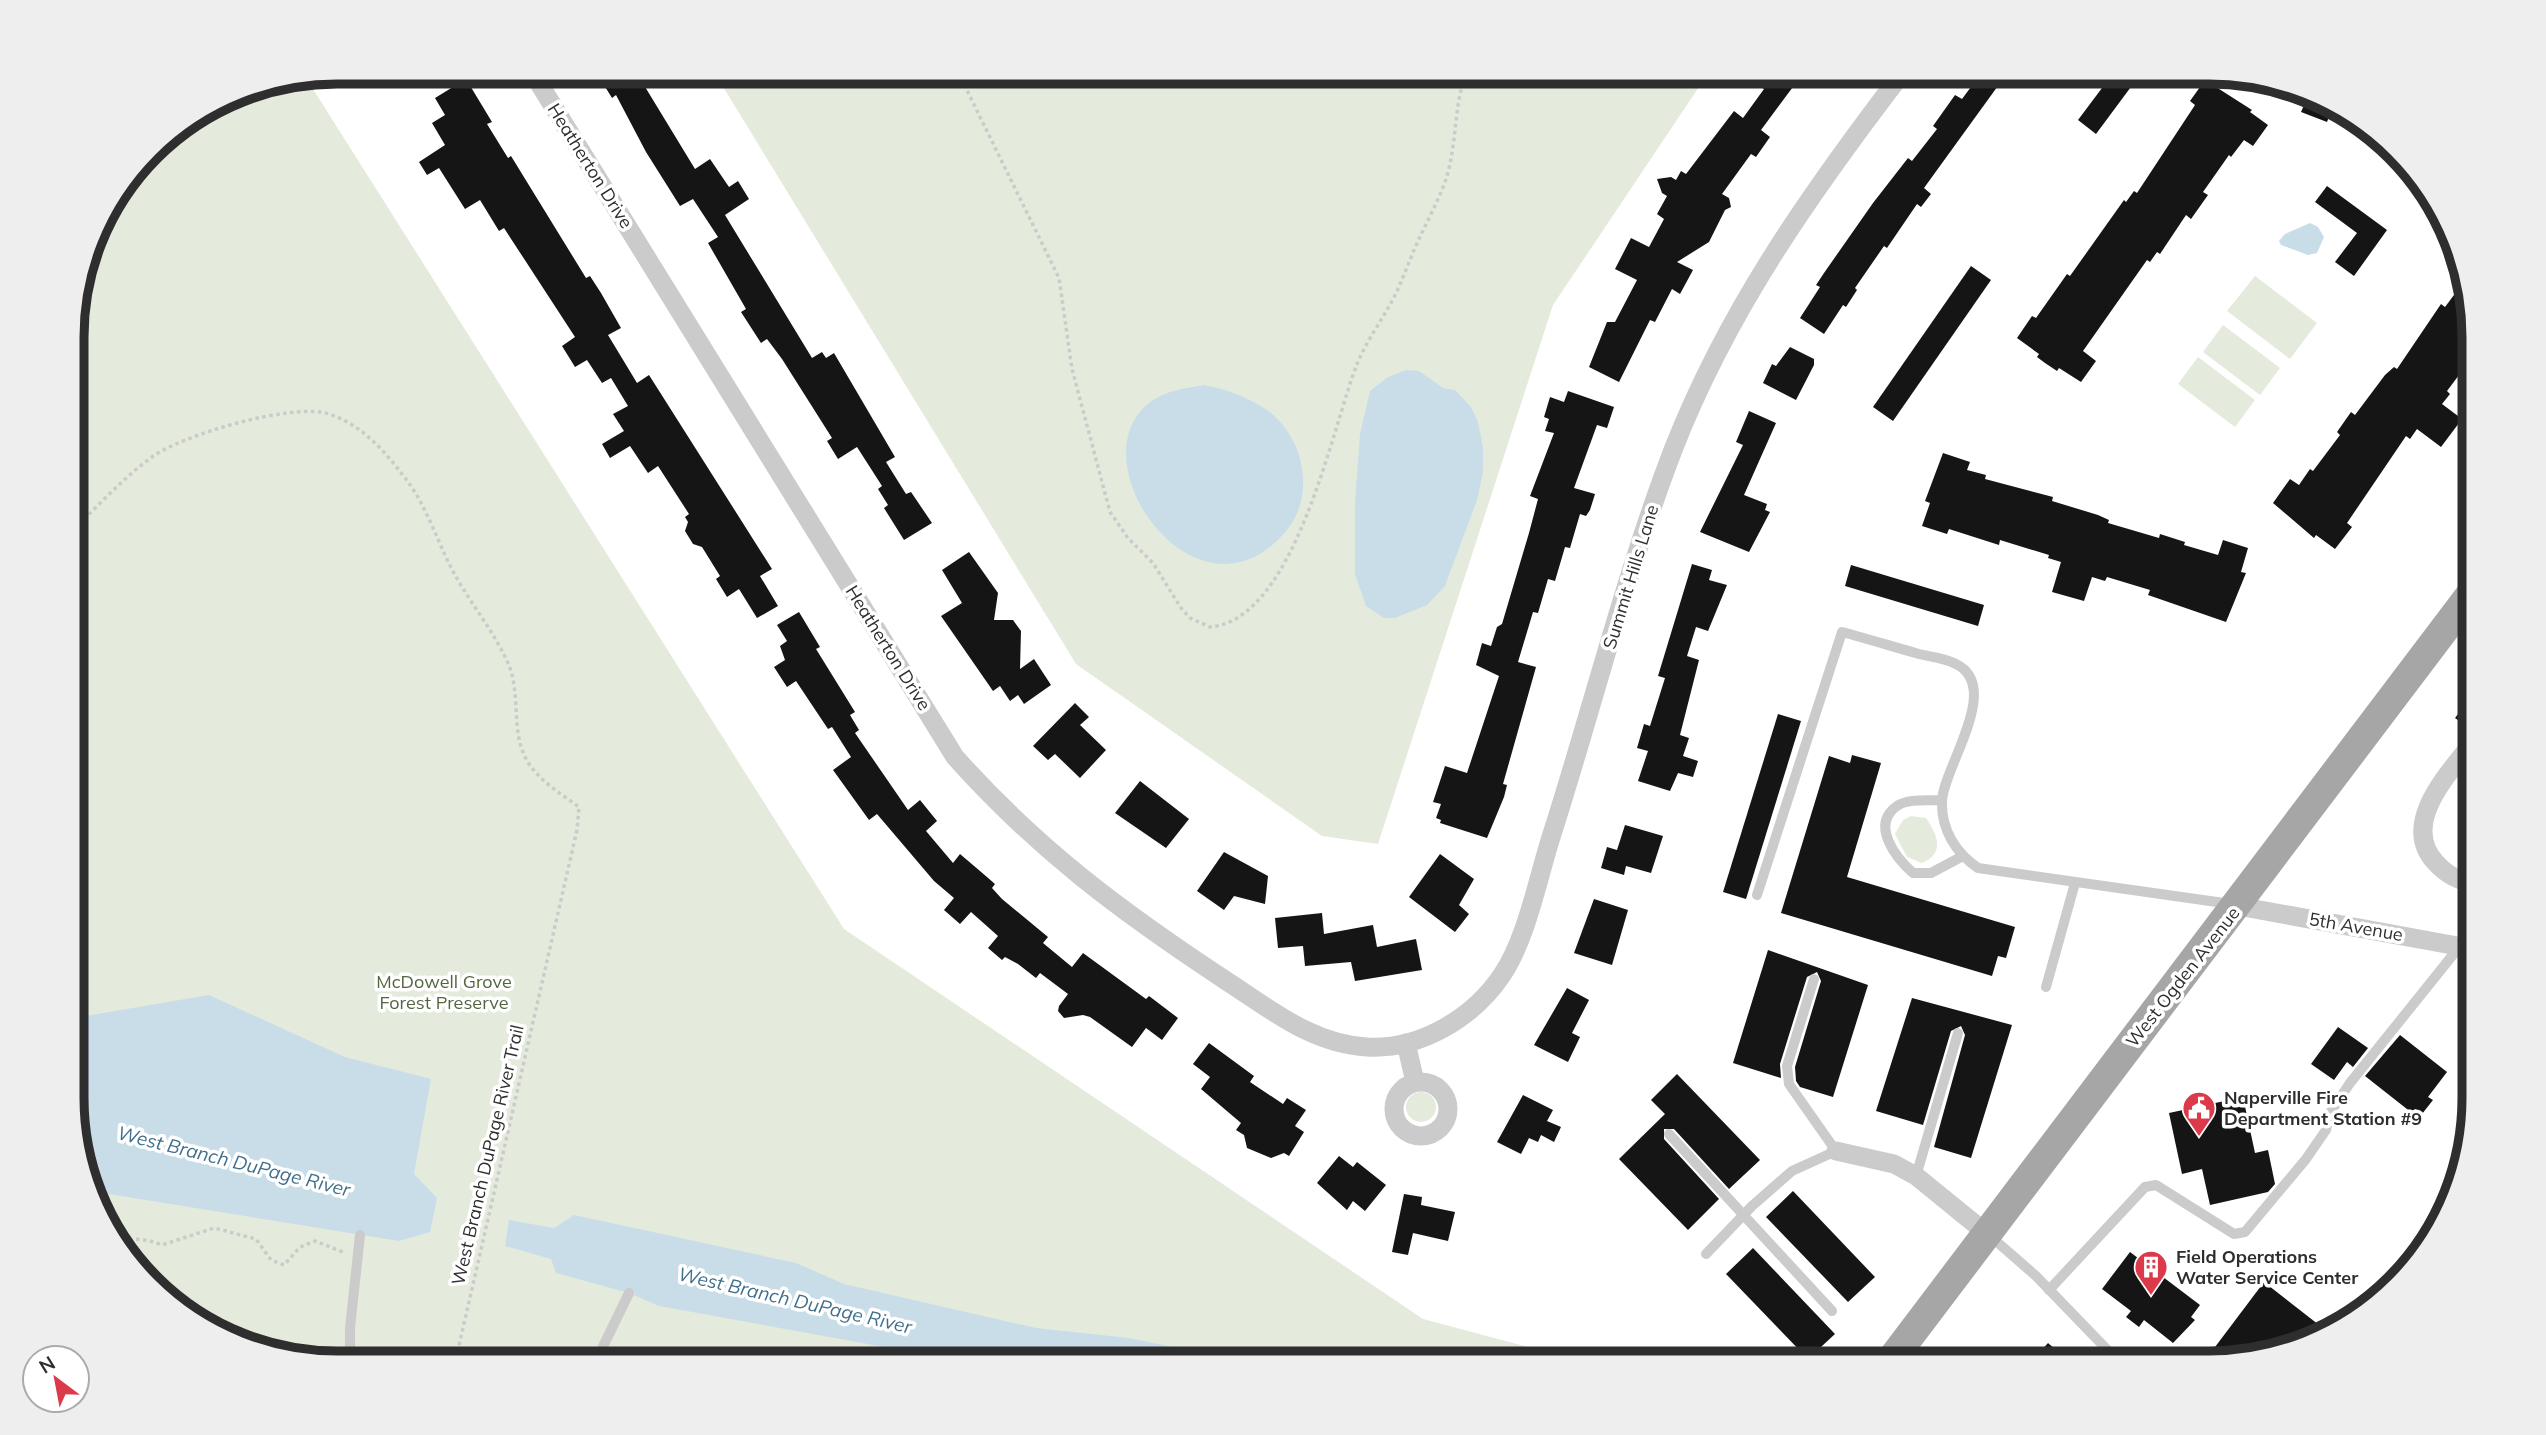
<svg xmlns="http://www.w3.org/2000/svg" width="2546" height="1435" font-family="Mulish,sans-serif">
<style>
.green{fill:#e4eadc}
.water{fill:#c9dde9}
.building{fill:#151515}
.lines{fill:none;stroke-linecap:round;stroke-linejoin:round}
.path{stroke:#cbcbcb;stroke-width:3.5;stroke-dasharray:3.5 3.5;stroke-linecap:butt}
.service{stroke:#cbcbcb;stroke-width:10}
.minor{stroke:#cbcbcb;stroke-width:19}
.primary{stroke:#a6a6a6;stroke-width:30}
.labels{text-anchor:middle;stroke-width:7;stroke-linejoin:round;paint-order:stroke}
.street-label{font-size:18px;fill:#2e2e2e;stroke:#fff}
.park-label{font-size:18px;fill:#52663e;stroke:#fff}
.poi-label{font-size:18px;font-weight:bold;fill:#2e2e2e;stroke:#fff;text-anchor:start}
.water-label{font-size:19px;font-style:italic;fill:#416f8b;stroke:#fff}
.rim{fill:none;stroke:#2e2e2e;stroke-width:9}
</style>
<rect width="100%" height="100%" fill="#fff"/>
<g class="green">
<polygon points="714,72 1709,72 1553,305 1378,844 1322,836 1076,664"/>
<polygon points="306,78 844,929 1423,1319 1588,1363 337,1363 268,1354 205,1328 116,1245 74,1132 74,303 99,220 162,138 236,92"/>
<polygon points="2255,276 2317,323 2290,359 2227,311"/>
<polygon points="2223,325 2280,368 2260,395 2203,352"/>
<polygon points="2198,357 2255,400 2235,427 2178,384"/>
<path d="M1911 816 1926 818C1938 836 1945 853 1922 863L1907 857 1895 834 1903 820Z"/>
<circle cx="1421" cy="1107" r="15"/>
</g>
<g class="water">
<polygon points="2310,223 2318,227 2324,237 2317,253 2308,255 2281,245 2279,241 2285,234"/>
<polygon points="1406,370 1419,371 1443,388 1455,390 1471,407 1478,422 1483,447 1483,472 1477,500 1445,586 1427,605 1395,618 1384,618 1366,606 1355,574 1355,503 1360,434 1370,391 1388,377"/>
<path d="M1204 385C1226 389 1245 396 1264 408 1303 433 1317 493 1287 530 1199 637 1074 462 1149 403 1164 391 1186 388 1204 385Z"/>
<polygon points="209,995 345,1057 431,1079 414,1174 437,1198 430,1232 399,1241 96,1192 74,1132 74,1018"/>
<polygon points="574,1215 796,1263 844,1284 1036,1328 1129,1338 1250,1363 972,1363 659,1306 629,1293 556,1273 551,1259 505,1246 509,1220 554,1228"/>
</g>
<g class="building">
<polygon points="596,72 636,72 695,169 710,159 729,187 738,181 749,199 725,215 812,358 822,352 826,358 834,353 895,457 886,462 906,494 911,492 932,523 904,540 884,508 888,505 878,489 882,486 857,447 838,459 827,441 832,438 782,359 767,339 761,343 741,312 746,309 708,243 718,237 693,199 680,206 646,152 616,95 612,98"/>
<polygon points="1765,72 1804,72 1761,130 1770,137 1756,157 1751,154 1722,194 1729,198 1731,207 1725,210 1709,242 1677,262 1693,270 1680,294 1672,289 1655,322 1650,320 1619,382 1589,367 1607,322 1615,322 1637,280 1615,269 1631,238 1649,247 1664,219 1657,214 1667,196 1662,193 1657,179 1671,177 1676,180 1681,171 1686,174 1734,111 1743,118 1764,89 1756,84"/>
<polygon points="1982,72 2008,72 1924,188 1931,194 1921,207 1917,204 1887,248 1884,246 1855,288 1857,290 1846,307 1843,305 1824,334 1800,318 1820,287 1816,285 1824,273 1873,203 1908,158 1912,161 1937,129 1933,126 1955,95 1962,99"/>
<polygon points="2114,72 2142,72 2096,134 2078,120"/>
<polygon points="466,79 492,122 487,124 508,158 511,156 586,278 590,276 601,293 621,328 608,335 637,383 649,375 772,569 760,576 778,606 757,618 739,589 727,597 716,579 720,576 702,547 693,544 685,531 688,522 685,517 689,514 658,466 648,473 630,446 610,458 602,444 624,431 613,414 628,406 611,378 602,383 587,360 575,367 562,346 575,337 504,228 499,231 480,200 465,209 439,168 427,175 419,162 445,145 432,123 445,115 435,98"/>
<polygon points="2205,80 2252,110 2250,112 2268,125 2253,146 2244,140 2231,157 2229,155 2203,192 2208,195 2191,219 2186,215 2160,254 2157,252 2150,262 2147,260 2083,351 2096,361 2081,382 2059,368 2057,371 2045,363 2037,357 2039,354 2017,338 2032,316 2036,318 2067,274 2070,276 2124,200 2126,202 2134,191 2137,193 2195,105 2190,101"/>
<polygon points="2309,94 2334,104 2327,122 2301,112"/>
<polygon points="2327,186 2387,230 2354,276 2335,262 2357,233 2315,202"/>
<polygon points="1971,266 1991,280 1893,421 1873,407"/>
<polygon points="2466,279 2474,320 2474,355 2447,391 2450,394 2442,404 2462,419 2441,447 2417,429 2410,439 2406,436 2347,523 2352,527 2335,549 2316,535 2314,538 2273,503 2290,479 2299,485 2310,469 2313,471 2340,435 2337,432 2351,412 2355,415 2385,375 2394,367 2397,369 2441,304 2445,307"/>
<polygon points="1790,347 1814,359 1814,365 1796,400 1763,383 1772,364 1776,366"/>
<polygon points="1568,391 1614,407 1607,428 1597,425 1574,488 1595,494 1590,510 1586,516 1580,514 1570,548 1565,547 1555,581 1548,579 1538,613 1533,612 1518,662 1536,667 1503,784 1507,785 1504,797 1487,838 1440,823 1441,820 1436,818 1441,804 1433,802 1445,766 1467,773 1499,676 1476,665 1482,643 1491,646 1497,627 1502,624 1529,533 1538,499 1530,496 1554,433 1545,431 1549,419 1544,417 1550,397 1564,402"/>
<polygon points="1749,411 1776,423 1744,495 1767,504 1765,510 1770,512 1749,552 1700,532 1743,445 1736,442"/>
<polygon points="1943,453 1970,462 1967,470 1986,475 1985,479 2053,497 2052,501 2098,515 2109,520 2108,523 2159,538 2160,534 2185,542 2184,545 2218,555 2223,540 2248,548 2241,572 2246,573 2226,622 2148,595 2150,590 2107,577 2105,581 2092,577 2084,601 2052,592 2061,562 2048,558 2049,555 2000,540 1999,545 1949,529 1947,534 1922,526 1930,503 1925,501"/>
<polygon points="969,552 998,593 994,620 1013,620 1021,631 1020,669 1034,659 1051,685 1024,704 1018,695 1010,701 1000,686 993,691 941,616 962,603 942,570"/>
<polygon points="1692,564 1712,570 1709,580 1727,585 1708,631 1696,627 1687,656 1699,660 1680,735 1689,738 1683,756 1698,761 1693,777 1678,773 1670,791 1638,781 1648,751 1637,748 1644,724 1650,726 1665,678 1658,676"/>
<polygon points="1851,565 1984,605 1978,626 1845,586"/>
<polygon points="799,612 820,647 816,649 855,712 850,715 859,730 855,733 908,810 920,800 937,821 926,831 953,863 960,854 980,871 995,884 992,888 1002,899 1048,937 1043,943 1072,967 1083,953 1146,999 1149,996 1178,1018 1162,1040 1146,1028 1132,1047 1090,1017 1083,1015 1064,1018 1058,1011 1059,1006 1068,994 1040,973 1036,978 1018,964 1005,957 1002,960 988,948 998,936 971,912 960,924 944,910 954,898 934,881 877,814 869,820 833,770 851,757 832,727 828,729 796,681 787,687 774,667 785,660 780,646 787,641 777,625"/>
<polygon points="2474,694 2474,729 2471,729 2455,718"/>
<polygon points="1075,703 1089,717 1080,725 1106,750 1080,778 1055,754 1048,760 1033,746"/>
<polygon points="1778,714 1801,721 1746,899 1723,892"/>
<polygon points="1852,755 1881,763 1847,877 2015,927 2006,958 1998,956 1992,976 1781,913 1829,756 1850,763"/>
<polygon points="1140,781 1189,819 1166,848 1115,813"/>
<polygon points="1625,825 1663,836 1651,873 1626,866 1624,875 1601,868 1607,847 1617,850"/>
<polygon points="1224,852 1268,876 1265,904 1234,896 1224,910 1197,891"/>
<polygon points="1440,854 1474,879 1459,905 1469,914 1455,932 1409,897"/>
<polygon points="1594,899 1628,910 1612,965 1574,953"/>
<polygon points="1322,913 1324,934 1373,925 1377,947 1416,939 1422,970 1355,981 1351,962 1305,966 1303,946 1278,948 1275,918"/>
<polygon points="1768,950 1868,985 1833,1097 1800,1087 1796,1081 1795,1067 1821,981 1817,972 1807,977 1780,1064 1781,1078 1733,1063"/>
<polygon points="1567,988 1589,1000 1572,1033 1580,1037 1568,1062 1534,1045"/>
<polygon points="1912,998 2012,1025 1971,1158 1934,1147 1965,1035 1961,1026 1951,1031 1923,1125 1876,1111"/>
<polygon points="2338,1027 2368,1048 2353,1067 2347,1062 2334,1080 2311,1064"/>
<polygon points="2400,1035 2447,1072 2428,1097 2433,1100 2422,1114 2415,1109 2412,1113 2365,1076"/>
<polygon points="1209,1043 1254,1076 1250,1082 1283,1104 1287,1098 1306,1110 1295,1126 1304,1132 1289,1156 1284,1153 1271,1158 1247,1148 1244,1135 1236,1130 1241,1123 1201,1089 1210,1077 1193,1064"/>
<polygon points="1677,1074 1760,1160 1729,1189 1674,1129 1664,1129 1664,1139 1719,1199 1688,1230 1619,1159 1665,1114 1651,1100"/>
<polygon points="1523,1095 1553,1110 1547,1121 1561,1127 1554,1142 1541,1135 1538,1142 1529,1138 1521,1154 1497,1142"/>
<polygon points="2243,1097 2255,1153 2268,1150 2275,1184 2268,1192 2210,1205 2202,1169 2182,1174 2169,1113"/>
<polygon points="1339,1156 1353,1167 1357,1162 1386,1185 1365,1211 1353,1201 1347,1210 1317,1183"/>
<polygon points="1793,1191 1875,1277 1848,1302 1766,1217"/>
<polygon points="1404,1194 1422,1197 1421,1205 1455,1212 1448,1241 1413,1233 1408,1255 1392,1252"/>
<polygon points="1753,1248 1835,1334 1808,1359 1726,1274"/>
<polygon points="2130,1252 2200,1305 2191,1317 2195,1320 2173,1343 2144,1320 2139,1327 2126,1317 2131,1311 2102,1289"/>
<polygon points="2264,1282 2328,1332 2226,1363 2203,1363"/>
<polygon points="2048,1343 2071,1363 2030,1363"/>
</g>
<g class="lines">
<g class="path">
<path d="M958 72 1059 278 1072 369 1110 512 1128 538 1153 563 1181 608 1190 618 1210 627C1295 620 1332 428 1357 364 1366 342 1380 323 1391 303 1402 283 1409 260 1419 239 1428 219 1440 198 1447 176 1457 141 1454 106 1466 72"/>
<path d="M74 529C99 505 123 478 152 457 182 435 293 402 329 414 360 424 383 449 402 474 428 505 438 547 459 582 475 609 495 634 508 663 521 693 511 728 525 757 536 779 560 793 579 807L577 830 455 1363"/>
<path d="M116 1245C132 1236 147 1239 162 1245L214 1228 256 1239 271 1260 284 1265 300 1247 315 1241 343 1252"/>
</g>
<g class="service">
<path d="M1942 800C1928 801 1909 798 1897 806 1870 825 1896 858 1913 873H1931L1961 857"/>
<path d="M1757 895 1842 632C1868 639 1894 647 1919 654 1931 657 1945 658 1956 664 2003 687 1943 768 1942 801 1941 830 1956 853 1978 868L2231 904"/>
<polyline points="2046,987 2075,883"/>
<polyline points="1669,1134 1832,1311"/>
<polyline points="1916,1176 1958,1033"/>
<polyline points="1989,1235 2036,1276 2120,1363"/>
<polyline points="2433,1238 2447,1204"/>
<polyline points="1706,1254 1752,1206 1792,1171 1836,1151 1789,1084 1787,1066 1814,979"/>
<polyline points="2049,1290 2145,1187 2156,1185 2234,1234 2245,1232 2306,1159 2326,1130 2330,1113 2350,1083 2460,946"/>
<polyline points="350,1363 350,1328 360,1235"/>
<polyline points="595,1363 629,1293"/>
</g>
<g class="minor">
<path d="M532 72 955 757C1038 850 1122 912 1225 980 1270 1009 1312 1044 1367 1047 1420 1050 1473 1018 1502 975 1527 938 1538 877 1552 834 1593 706 1625 575 1673 450 1728 309 1812 191 1903 72"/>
<path d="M2474 741C2449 773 2399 824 2436 863 2447 875 2458 881 2474 883"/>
<polyline points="2238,906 2474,949"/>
<polyline points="1406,1043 1415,1082"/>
<circle cx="1421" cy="1109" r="27"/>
<polyline points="1836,1151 1894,1164 1916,1176 1986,1233"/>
</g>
<polyline class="primary" points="1889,1363 2474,590"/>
</g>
<defs>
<symbol id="civic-pin" viewBox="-11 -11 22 30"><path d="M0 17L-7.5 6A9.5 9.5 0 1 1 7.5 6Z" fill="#da3a49" stroke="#fff"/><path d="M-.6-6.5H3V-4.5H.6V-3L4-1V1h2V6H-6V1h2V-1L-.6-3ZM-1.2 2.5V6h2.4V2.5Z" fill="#fff"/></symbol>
<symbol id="building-pin" viewBox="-11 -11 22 30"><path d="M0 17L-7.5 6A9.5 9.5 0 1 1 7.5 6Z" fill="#da3a49" stroke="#fff"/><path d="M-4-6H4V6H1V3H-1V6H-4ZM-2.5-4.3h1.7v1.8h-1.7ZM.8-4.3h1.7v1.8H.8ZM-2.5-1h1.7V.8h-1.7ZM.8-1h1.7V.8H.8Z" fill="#fff"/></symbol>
</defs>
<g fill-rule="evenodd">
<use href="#civic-pin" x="2180" y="1089" width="38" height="52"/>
<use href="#building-pin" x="2132" y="1248" width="38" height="52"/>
</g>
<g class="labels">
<g class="street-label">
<text transform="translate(590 166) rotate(58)" y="6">Heatherton Drive</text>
<text transform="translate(1631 577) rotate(-73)" y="6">Summit Hills Lane</text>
<text transform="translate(888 648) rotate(58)" y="6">Heatherton Drive</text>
<text transform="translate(2356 927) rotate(10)" y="6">5th Avenue</text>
<text transform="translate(2183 977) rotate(-52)" y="6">West Ogden Avenue</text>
<text transform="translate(488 1155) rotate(-77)" y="6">West Branch DuPage River Trail</text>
</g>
<g class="park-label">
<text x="444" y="988">McDowell Grove<tspan x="444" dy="21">Forest Preserve</tspan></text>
</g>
<g class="poi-label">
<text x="2224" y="1104">Naperville Fire<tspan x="2224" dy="21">Department Station #9</tspan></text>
<text x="2176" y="1263">Field Operations<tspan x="2176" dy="21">Water Service Center</tspan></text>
</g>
<g class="water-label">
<text transform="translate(234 1161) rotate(14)" y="7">West Branch DuPage River</text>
<text transform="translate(795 1300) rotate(13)" y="7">West Branch DuPage River</text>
</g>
</g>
<path d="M0 0H2546V1435H0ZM337 84H2209A253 253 0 0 1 2462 337V1098A253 253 0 0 1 2209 1351H337A253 253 0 0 1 84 1098V337A253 253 0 0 1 337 84Z" fill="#eee" fill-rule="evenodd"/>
<path class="rim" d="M337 84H2209A253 253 0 0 1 2462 337V1098A253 253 0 0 1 2209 1351H337A253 253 0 0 1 84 1098V337A253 253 0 0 1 337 84Z"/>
<g transform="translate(56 1379) rotate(328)"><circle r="33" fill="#ffffff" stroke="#ababab" stroke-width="2"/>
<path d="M0-5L12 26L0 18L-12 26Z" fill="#da3a49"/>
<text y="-10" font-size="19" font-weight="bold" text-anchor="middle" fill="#2e2e2e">N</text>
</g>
</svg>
